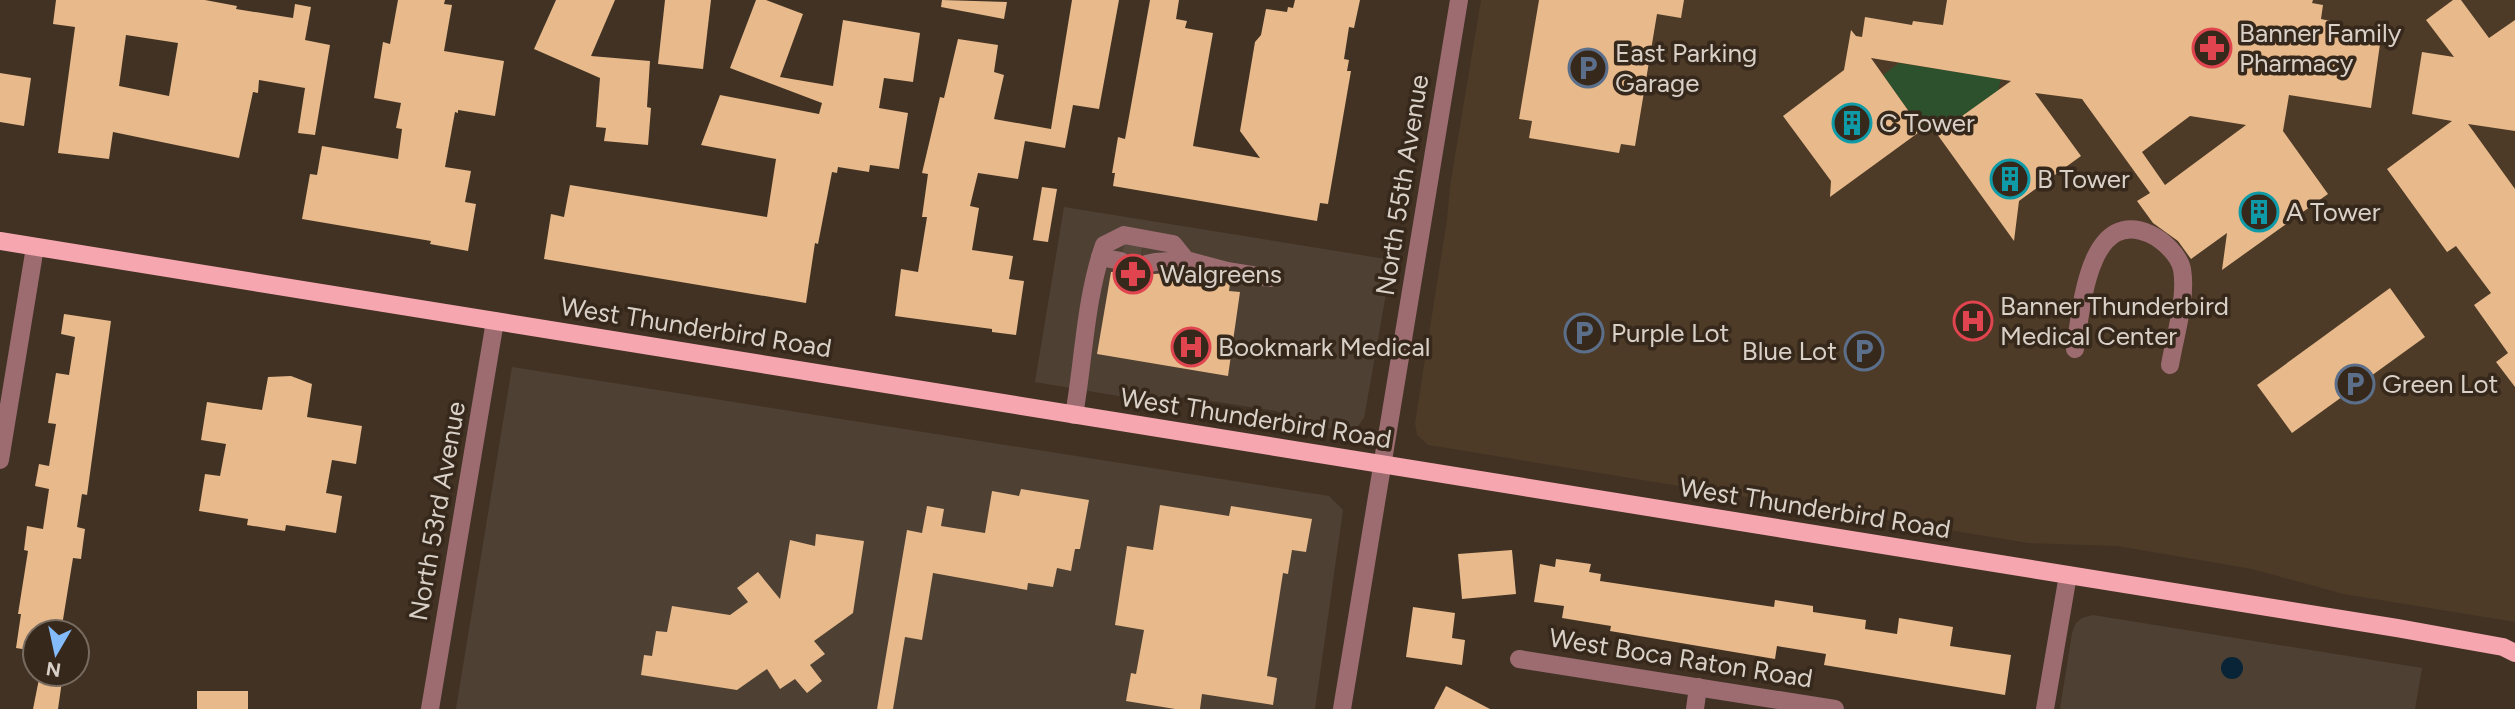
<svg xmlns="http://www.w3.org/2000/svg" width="2515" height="709" font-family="Figtree,sans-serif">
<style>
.commercial{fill:#4e4033}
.built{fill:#4d3a27}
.green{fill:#2d502d}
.water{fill:#082436}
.building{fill:#e7b98b;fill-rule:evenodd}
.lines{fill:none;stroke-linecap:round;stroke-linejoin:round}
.minor-tunnel{stroke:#584a3c;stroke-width:18;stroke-dasharray:18 9;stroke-linecap:butt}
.minor{stroke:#9c6c71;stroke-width:18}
.major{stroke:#f6a6af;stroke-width:18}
.labels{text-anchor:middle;stroke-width:7;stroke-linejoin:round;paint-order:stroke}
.poi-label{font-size:26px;fill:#d9d0c7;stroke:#36281b;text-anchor:start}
.street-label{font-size:26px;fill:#d9d0c7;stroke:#36281b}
</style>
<rect width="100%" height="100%" fill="#413224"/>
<g class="commercial">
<polygon points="1064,207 1392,260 1364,418 1357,427 1340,430 1325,428 1276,411 1185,397 1148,401 1035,382"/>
<polygon points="512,367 1329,496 1343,510 1315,709 456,709"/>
<polygon points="2093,615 2422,668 2415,709 2060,709 2072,633 2076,623 2082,618"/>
</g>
<polygon class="built" points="1481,0 2515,0 2515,622 2343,594 2252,569 2117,546 2028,543 1428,445 1417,435 1415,423 1447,219 1450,186"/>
<polygon class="green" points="1899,63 2001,79 1998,91 1937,134 1922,130 1883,75"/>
<circle class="water" cx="2232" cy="668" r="11"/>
<g class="building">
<path d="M56 0H205L237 6 236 9 293 18 295 4 311 7 305 40 330 45 315 135 298 133 305 88 259 80 258 93 253 92 239 158 113 132 109 159 58 153 75 27 53 24ZM126 35 178 43 169 96 119 86Z"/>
<polygon points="398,0 445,0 444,4 452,5 444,51 504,61 495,116 458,110 458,113 455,112 445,167 471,171 465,202 476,204 468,251 430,244 431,241 302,219 310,174 317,175 322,146 398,159 402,129 396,128 401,103 374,98 383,42 390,44"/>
<polygon points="556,0 615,0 591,56 650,61 647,107 651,108 648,145 604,141 606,128 596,127 600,78 534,49"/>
<polygon points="665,0 711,0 703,69 658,64"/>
<polygon points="756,0 766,0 803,14 780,77 833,86 843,20 920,33 913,82 884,78 879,108 908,113 899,169 870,165 869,172 838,167 837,173 832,172 818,244 815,243 806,303 544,259 551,214 564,217 570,185 767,217 776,159 701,145 720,95 819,114 822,103 730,68"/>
<polygon points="942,0 1007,2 1004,19 941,7"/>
<polygon points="1072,0 1119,0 1099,109 1073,105 1065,148 1025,141 1018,179 978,173 970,206 979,208 972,250 1013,256 1009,279 1024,281 1016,335 992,332 992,329 895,316 901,269 918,272 927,217 922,217 928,174 922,173 940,97 944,98 958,39 998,45 994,72 1004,75 994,119 1051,129"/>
<polygon points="1150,0 1179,0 1176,19 1187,21 1185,28 1213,33 1193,146 1260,158 1240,131 1255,42 1261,35 1266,9 1287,12 1288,7 1293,8 1295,0 1360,0 1354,28 1349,27 1344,59 1349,60 1347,71 1351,71 1328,204 1320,203 1317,221 1113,186 1115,173 1112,173 1118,137 1125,139"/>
<polygon points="1539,0 1684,0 1681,18 1657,14 1635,146 1621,144 1619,153 1529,138 1532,121 1519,119"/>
<path d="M1947 0H2313L2312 3 2323 5 2321 19 2340 23 2349 34 2360 26 2382 30 2371 108 2289 95 2283 131 2328 194 2222 270 2227 233 2191 259 2178 241 2153 223 2137 201 2150 193 2082 99 2035 93 2081 156 2019 201 2014 241 1937 134 2011 81 1871 58 1922 130 1830 197 1831 181 1783 116 1844 70 1851 30 1856 36 1862 37 1865 17 1912 25 1913 21 1943 25ZM2190 116 2246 125 2165 185 2142 152Z"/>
<polygon points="2453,0 2461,0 2489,38 2515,20 2515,131 2468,124 2515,189 2515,387 2496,362 2508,353 2474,305 2491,293 2456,246 2447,252 2387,169 2452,121 2412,114 2422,52 2454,57 2426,20"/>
<polygon points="0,73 31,78 24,126 0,122"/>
<polygon points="1042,187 1057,189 1048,242 1033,240"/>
<polygon points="1128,252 1141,254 1135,260 1135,266 1142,275 1166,273 1223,282 1230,283 1229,291 1240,292 1228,376 1097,354 1111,272 1124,272 1129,269 1132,258"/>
<polygon points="2390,288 2425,337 2292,433 2257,385"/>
<polygon points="64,314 111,321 87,495 82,494 77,527 85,529 81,559 73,558 61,632 35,632 35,651 16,648 21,614 18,614 28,551 24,550 27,526 43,529 49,489 35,486 39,464 49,466 56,424 48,423 56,373 69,375 75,337 61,334"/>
<polygon points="291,376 312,384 307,417 362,426 356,464 332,460 326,493 342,496 336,533 286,525 285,531 247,525 248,519 199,511 205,474 220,476 226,444 201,440 207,402 262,410 268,377"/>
<polygon points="1021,489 1089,500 1080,549 1075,549 1071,571 1057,568 1053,587 1028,583 1027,590 933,573 922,640 905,637 893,709 877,709 907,530 922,533 927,506 944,509 941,526 985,533 992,491 1019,496"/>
<polygon points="1160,505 1229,516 1231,506 1312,519 1306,552 1292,550 1288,574 1283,573 1267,676 1277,678 1273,705 1202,694 1200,709 1175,709 1126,701 1131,673 1136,674 1144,630 1115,625 1127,546 1153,550"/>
<polygon points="816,534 864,541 853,613 814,641 825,654 810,665 822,681 807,693 795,679 780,689 767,669 737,690 641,675 644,655 652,656 656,631 667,632 672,606 730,615 748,602 737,588 758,572 780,599 790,540 815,546"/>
<polygon points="1512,550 1516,594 1462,599 1458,554"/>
<polygon points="1556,559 1591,564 1589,572 1601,574 1600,581 1774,607 1775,600 1813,606 1813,612 1866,620 1865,629 1897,634 1899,618 1953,627 1950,646 2011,655 2005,695 1824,665 1826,654 1777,646 1775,659 1610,631 1611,626 1562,618 1564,606 1534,602 1540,564 1555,567"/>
<polygon points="1413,607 1455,613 1452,638 1465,640 1462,665 1406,657"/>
<polygon points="40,674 63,674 58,709 33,709"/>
<polygon points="1446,686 1490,709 1434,709"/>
<rect x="197" y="691" width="51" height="18"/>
</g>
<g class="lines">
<polyline class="minor-tunnel" points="1123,251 1148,255"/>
<g class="minor">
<polyline points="1100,257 1121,261"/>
<polyline points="1146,264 1155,262 1186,260"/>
<path d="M2075 349C2081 313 2087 206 2150 234 2163 240 2179 255 2182 269 2187 299 2175 335 2170 365"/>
<path d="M1074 415C1084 359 1085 299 1104 245L1124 235 1173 244 1186 260 1227 271 1270 278"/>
<polyline points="0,460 35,247"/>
<polyline points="1519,659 1835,709"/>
<polyline points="430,709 495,321"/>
<polyline points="1342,709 1459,0"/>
<polyline points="1695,709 1698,687"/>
<polyline points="2045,709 2068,575"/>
</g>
<polyline class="major" points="0,241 2397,628 2503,647 2515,653"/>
</g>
<defs>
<symbol id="pharmacy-ring" viewBox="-11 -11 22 22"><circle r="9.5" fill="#36281b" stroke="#e0444e" stroke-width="1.5"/><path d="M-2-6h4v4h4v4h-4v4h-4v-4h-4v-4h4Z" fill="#e0444e"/></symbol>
<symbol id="parking-ring" viewBox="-11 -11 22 22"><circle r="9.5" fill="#36281b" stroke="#5c6f8a" stroke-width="1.5"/><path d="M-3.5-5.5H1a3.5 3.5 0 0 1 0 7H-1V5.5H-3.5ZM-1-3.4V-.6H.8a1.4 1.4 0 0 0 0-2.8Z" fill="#5c6f8a"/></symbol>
<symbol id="building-ring" viewBox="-11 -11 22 22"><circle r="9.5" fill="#36281b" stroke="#0f9aa8" stroke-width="1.5"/><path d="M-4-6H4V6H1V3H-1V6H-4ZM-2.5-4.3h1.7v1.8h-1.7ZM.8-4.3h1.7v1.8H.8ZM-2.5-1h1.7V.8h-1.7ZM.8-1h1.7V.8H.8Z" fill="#0f9aa8"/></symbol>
<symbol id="hospital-ring" viewBox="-11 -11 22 22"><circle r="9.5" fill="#36281b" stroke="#e0444e" stroke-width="1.5"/><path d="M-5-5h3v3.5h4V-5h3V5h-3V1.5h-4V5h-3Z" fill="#e0444e"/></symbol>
</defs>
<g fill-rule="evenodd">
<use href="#pharmacy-ring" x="2190" y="26" width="44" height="44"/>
<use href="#parking-ring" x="1566" y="46" width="44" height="44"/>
<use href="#building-ring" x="1830" y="101" width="44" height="44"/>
<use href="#building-ring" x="1988" y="157" width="44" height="44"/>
<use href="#building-ring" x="2237" y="190" width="44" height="44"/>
<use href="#pharmacy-ring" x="1111" y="252" width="44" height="44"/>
<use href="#hospital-ring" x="1951" y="299" width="44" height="44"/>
<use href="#parking-ring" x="1562" y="311" width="44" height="44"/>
<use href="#hospital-ring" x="1169" y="325" width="44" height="44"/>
<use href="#parking-ring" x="1842" y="329" width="44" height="44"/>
<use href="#parking-ring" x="2333" y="362" width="44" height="44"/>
</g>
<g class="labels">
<g class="poi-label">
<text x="2239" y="42">Banner Family<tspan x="2239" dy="30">Pharmacy</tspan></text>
<text x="1615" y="62">East Parking<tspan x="1615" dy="30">Garage</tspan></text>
<text x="1879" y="132">C Tower</text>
<text x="2037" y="188">B Tower</text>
<text x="2286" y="221">A Tower</text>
<text x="1160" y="283">Walgreens</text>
<text x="2000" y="315">Banner Thunderbird<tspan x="2000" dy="30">Medical Center</tspan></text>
<text x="1611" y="342">Purple Lot</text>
<text x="1218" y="356">Bookmark Medical</text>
<text x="1837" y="360" text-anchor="end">Blue Lot</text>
<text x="2382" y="393">Green Lot</text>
</g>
<g class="street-label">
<text transform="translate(1402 185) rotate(-81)" y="9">North 55th Avenue</text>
<text transform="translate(696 327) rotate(9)" y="9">West Thunderbird Road</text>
<text transform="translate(1256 418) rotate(9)" y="9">West Thunderbird Road</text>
<text transform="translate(1815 508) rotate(9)" y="9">West Thunderbird Road</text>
<text transform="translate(437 511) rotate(-80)" y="9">North 53rd Avenue</text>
<text transform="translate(1681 658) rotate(9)" y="9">West Boca Raton Road</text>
</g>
</g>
<g transform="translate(56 653) rotate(189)"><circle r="33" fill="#36281b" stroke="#776b60" stroke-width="2"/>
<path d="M0-5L12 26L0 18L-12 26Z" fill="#84bcfb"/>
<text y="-10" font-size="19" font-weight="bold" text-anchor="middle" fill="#d9d0c7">N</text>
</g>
</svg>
